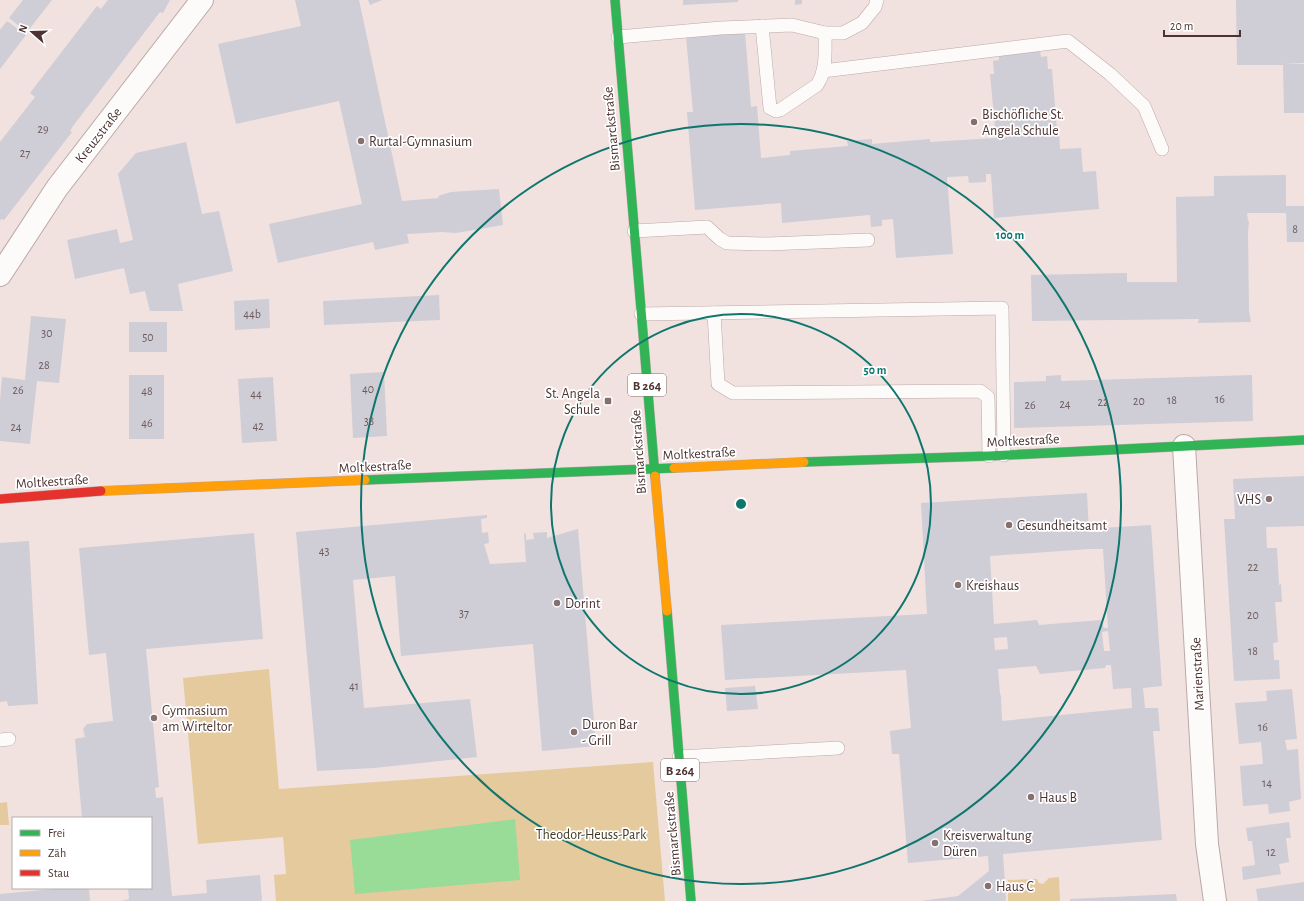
<svg xmlns="http://www.w3.org/2000/svg" width="1304" height="901" font-family="'Alegreya Sans',sans-serif">
<style>
.green{fill:#e5ca9e}
.water{fill:#98dc97}
.building{fill:#cfcdd6;fill-rule:evenodd}
.lines{fill:none;stroke-linecap:round;stroke-linejoin:round}
.lane-casing{stroke:#baa9a7;stroke-width:14}
.street-casing{stroke:#baa9a7;stroke-width:24}
.fast-casing{stroke:#baa9a7;stroke-width:10}
.slow-casing{stroke:#baa9a7;stroke-width:10}
.jam-casing{stroke:#baa9a7;stroke-width:10}
.lane{stroke:#fdfbfa;stroke-width:13}
.street{stroke:#fdfbfa;stroke-width:22}
.fast{stroke:#30b455;stroke-width:9}
.slow{stroke:#ff9f0a;stroke-width:9}
.jam{stroke:#e5322d;stroke-width:9}
.ring{fill:none;stroke:#0f766e;stroke-width:2}
.poi-dot{fill:#86706e;stroke:#fff;stroke-width:1.5}
.labels{text-anchor:middle;stroke-width:3.5;stroke-linejoin:round;paint-order:stroke}
.number-label{font-size:12px;fill:#6d5a5a}
.shield{fill:#fff;stroke:#82706f;stroke-width:1}
.shield-label{font-size:13px;font-weight:bold;fill:#4c3331}
.poi-label{font-size:14px;fill:#4c3331;stroke:#fff;text-anchor:start}
.street-label{font-size:14px;fill:#4c3331;stroke:#fff}
.park-label{font-size:14px;fill:#433922;stroke:#fff}
.centre{fill:#0f766e;stroke:#fff;stroke-width:2}
.ring-label{font-size:12px;text-anchor:middle;font-weight:bold;fill:#0f766e;stroke:#fff;stroke-width:3.5;stroke-linejoin:round;paint-order:stroke}
</style>
<rect width="100%" height="100%" fill="#f1e2e0"/>
<g class="green">
<polygon points="269,669 279,789 653,762 665,901 276,901 274,875 286,874 283,837 198,844 183,678"/>
<polygon points="7,802 9,825 0,825 0,803"/>
<polygon points="1059,877 1060,901 1008,901 1008,880 1037,879 1039,883 1043,884 1049,878"/>
</g>
<polygon class="water" points="515,819 520,880 355,894 350,840"/>
<g class="building">
<polygon points="23,0 52,0 27,32 9,18"/>
<polygon points="108,0 170,0 163,13 160,12 73,126 70,131 72,132 52,158 4,220 1,219 0,221 0,142 35,97 30,93 97,6 101,9"/>
<polygon points="295,0 359,0 402,201 439,198 438,196 451,192 499,189 503,225 456,233 442,232 407,234 409,243 375,250 373,242 278,263 269,224 362,204 339,101 236,124 218,44 301,26"/>
<polygon points="368,0 382,0 370,5"/>
<polygon points="683,0 738,0 738,2 683,5"/>
<polygon points="795,0 802,0 802,4 795,5"/>
<polygon points="1236,0 1304,0 1304,63 1284,63 1304,64 1304,113 1284,113 1283,65 1237,65"/>
<polygon points="7,21 26,35 0,69 0,30"/>
<polygon points="745,32 751,107 757,106 761,158 790,155 790,151 848,146 847,141 872,139 872,144 930,139 930,142 996,138 990,74 994,74 993,61 999,60 999,55 1040,51 1041,57 1047,56 1048,69 1052,69 1057,131 1059,131 1060,149 1081,148 1083,172 1096,171 1099,209 994,218 991,174 986,174 986,182 969,183 968,176 947,177 953,254 896,258 893,219 882,220 882,226 871,227 870,215 782,223 781,203 695,210 687,112 693,112 686,37"/>
<polygon points="186,142 202,214 219,211 233,271 178,284 183,311 150,311 145,291 130,294 124,268 75,279 67,240 117,229 120,243 133,240 118,174 136,153"/>
<polygon points="1286,175 1286,206 1304,206 1304,242 1287,242 1286,213 1247,213 1248,221 1249,221 1248,233 1249,310 1251,322 1198,323 1199,319 1032,321 1031,275 1127,273 1127,282 1177,282 1176,197 1214,196 1214,176"/>
<polygon points="439,295 440,320 324,325 323,301"/>
<polygon points="269,299 270,328 235,330 234,301"/>
<polygon points="31,316 66,319 59,383 37,381 30,444 0,441 0,400 2,377 25,380"/>
<rect x="129" y="322" width="38" height="30"/>
<polygon points="384,372 387,436 353,438 350,374"/>
<rect x="129" y="375" width="35" height="64"/>
<polygon points="1061,375 1061,381 1252,375 1253,421 1014,428 1014,382 1046,381 1046,376"/>
<polygon points="273,377 277,441 242,443 238,379"/>
<polygon points="1304,476 1304,526 1266,527 1267,548 1277,548 1279,585 1281,584 1282,602 1275,602 1278,642 1273,643 1274,660 1279,660 1280,679 1234,681 1224,519 1235,519 1233,479"/>
<path d="M1087 493 1089 532H1102V528L1151 525 1162 686 1143 688 1145 708H1158L1160 731H1153L1162 840 1003 854 1006 901H921L958 896 989 871 988 856 908 863 899 754H892L890 731 911 728 906 670 725 680 721 625 927 614 921 503ZM1089 549H1103L1108 628H1104L1101 620 1039 625 1037 620 994 624 990 556ZM1108 631 1110 651H1104L1102 632ZM1007 637 1008 649 995 650 994 638ZM1106 665H1111L1113 689 1131 688 1132 708 1002 721 1001 696 1000 694 998 669 1036 666 1040 674 1105 668Z"/>
<polygon points="487,515 487,518 481,519 482,533 488,532 489,543 484,544 490,564 526,562 524,533 526,534 526,540 534,539 533,533 547,532 547,538 578,529 596,746 542,751 533,644 401,656 395,576 353,580 364,708 470,699 477,757 374,768 317,771 296,532"/>
<polygon points="254,533 263,639 146,649 159,787 155,788 156,798 163,797 172,896 207,893 206,880 260,875 262,901 121,901 129,899 128,888 151,888 151,818 82,818 75,739 85,737 83,729 87,724 113,721 106,653 89,655 79,548"/>
<polygon points="29,541 38,704 8,706 7,701 0,702 0,543"/>
<polygon points="755,686 758,709 727,711 725,688"/>
<polygon points="1292,689 1297,739 1285,740 1287,750 1298,749 1301,799 1289,802 1290,811 1269,814 1268,804 1243,806 1240,766 1263,764 1261,742 1239,744 1235,703 1267,701 1266,691"/>
<polygon points="1289,822 1291,838 1286,838 1289,862 1279,864 1281,874 1243,880 1242,867 1255,865 1252,841 1248,841 1246,828"/>
<polygon points="1304,882 1304,901 1258,901 1256,889"/>
<polygon points="64,888 89,888 90,901 0,901 0,894"/>
<polygon points="1176,894 1177,901 1070,901 1070,899"/>
</g>
<g class="lines">
<defs>
<g id="lane">
<path d="M762 26 770 108 776 111 780 110 817 85C827 70 825 51 825 33"/>
<polyline points="618,37 721,28 792,25 825,33 843,33 862,23 875,7 877,0"/>
<polyline points="823,71 1068,41 1110,74 1144,106 1162,149"/>
<polyline points="634,231 707,227 720,239 727,243 768,244 868,240"/>
<polyline points="714,313 718,384 733,393 980,391 988,397 989,456"/>
<polyline points="641,314 1002,308 1004,455"/>
<polyline points="0,740 9,739"/>
<polyline points="679,757 838,748"/>
</g>
<g id="street">
<polyline points="0,275 57,188 202,0"/>
<polyline points="1184,446 1207,844 1215,901"/>
</g>
<g id="fast">
<polyline points="615,0 655,476"/>
<polyline points="804,462 989,456 1304,440"/>
<polyline points="365,480 674,468"/>
<polyline points="667,611 691,901"/>
</g>
<g id="slow">
<polyline points="674,468 804,462"/>
<polyline points="655,476 667,611"/>
<polyline points="101,491 365,480"/>
</g>
<polyline id="jam" points="0,499 101,491"/>
</defs>
<use href="#lane" class="lane-casing"/>
<use href="#street" class="street-casing"/>
<use href="#fast" class="fast-casing"/>
<use href="#slow" class="slow-casing"/>
<use href="#jam" class="jam-casing"/>
<use href="#lane" class="lane"/>
<use href="#street" class="street"/>
<use href="#fast" class="fast"/>
<use href="#slow" class="slow"/>
<use href="#jam" class="jam"/>
</g>
<g class="ring">
<circle cx="741" cy="504" r="190"/>
<circle cx="741" cy="504" r="380"/>
</g>
<g class="poi-dot">
<circle cx="974" cy="122" r="4"/>
<circle cx="361" cy="141" r="4"/>
<rect x="604" y="397" width="8" height="8" rx="2"/>
<circle cx="1269" cy="499" r="4"/>
<circle cx="1009" cy="525" r="4"/>
<circle cx="958" cy="585" r="4"/>
<circle cx="557" cy="603" r="4"/>
<circle cx="154" cy="718" r="4"/>
<circle cx="574" cy="732" r="4"/>
<circle cx="1031" cy="797" r="4"/>
<circle cx="935" cy="843" r="4"/>
<circle cx="988" cy="886" r="4"/>
</g>
<g class="labels">
<g class="number-label">
<text x="43" y="133">29</text>
<text x="25" y="157">27</text>
<text x="1295" y="233">8</text>
<text x="252" y="318">44b</text>
<text x="47" y="337">30</text>
<text x="148" y="341">50</text>
<text x="44" y="369">28</text>
<text x="368" y="393">40</text>
<text x="18" y="394">26</text>
<text x="147" y="395">48</text>
<text x="256" y="398">44</text>
<text x="1220" y="403">16</text>
<text x="1172" y="404">18</text>
<text x="1139" y="405">20</text>
<text x="1103" y="406">22</text>
<text x="1065" y="408">24</text>
<text x="1030" y="409">26</text>
<text x="369" y="425">38</text>
<text x="147" y="427">46</text>
<text x="258" y="430">42</text>
<text x="16" y="431">24</text>
<text x="324" y="555">43</text>
<text x="1253" y="571">22</text>
<text x="464" y="617">37</text>
<text x="1253" y="619">20</text>
<text x="1253" y="655">18</text>
<text x="354" y="690">41</text>
<text x="1263" y="731">16</text>
<text x="1267" y="787">14</text>
<text x="1271" y="856">12</text>
</g>
<g class="shield">
<rect x="628" y="374" width="38" height="22" rx="3"/>
<rect x="661" y="759" width="38" height="22" rx="3"/>
</g>
<g class="shield-label">
<text x="647" y="390">B 264</text>
<text x="680" y="775">B 264</text>
</g>
<g class="poi-label">
<text x="982" y="119">Bischöfliche St.<tspan x="982" dy="16">Angela Schule</tspan></text>
<text x="369" y="146">Rurtal-Gymnasium</text>
<text x="600" y="398" text-anchor="end">St. Angela<tspan x="600" dy="16">Schule</tspan></text>
<text x="1261" y="504" text-anchor="end">VHS</text>
<text x="1017" y="530">Gesundheitsamt</text>
<text x="966" y="590">Kreishaus</text>
<text x="565" y="608">Dorint</text>
<text x="162" y="715">Gymnasium<tspan x="162" dy="16">am Wirteltor</tspan></text>
<text x="582" y="729">Duron Bar<tspan x="582" dy="16">- Grill</tspan></text>
<text x="1039" y="802">Haus B</text>
<text x="943" y="840">Kreisverwaltung<tspan x="943" dy="16">Düren</tspan></text>
<text x="996" y="891">Haus C</text>
</g>
<g class="street-label">
<text transform="translate(611 129) rotate(-95)" y="5">Bismarckstraße</text>
<text transform="translate(98 135) rotate(-52)" y="5">Kreuzstraße</text>
<text transform="translate(1023 440) rotate(-3)" y="5">Moltkestraße</text>
<text transform="translate(638 452) rotate(-94)" y="5">Bismarckstraße</text>
<text transform="translate(699 453) rotate(-3)" y="5">Moltkestraße</text>
<text transform="translate(375 466) rotate(-3)" y="5">Moltkestraße</text>
<text transform="translate(52 481) rotate(-4)" y="5">Moltkestraße</text>
<text transform="translate(1197 674) rotate(-93)" y="5">Marienstraße</text>
<text transform="translate(672 834) rotate(-95)" y="5">Bismarckstraße</text>
</g>
<g class="park-label">
<text x="591" y="839">Theodor-Heuss-Park</text>
</g>
</g>
<circle cx="741" cy="504" r="6" class="centre"/>
<g class="ring-label">
<text x="1010" y="239">100 m</text>
<text x="875" y="374">50 m</text>
</g>
<rect x="12" y="817" width="140" height="72" fill="#ffffff" stroke="#b7adad"/>
<rect x="20" y="830" width="20" height="6" fill="#30b455" stroke="#b7adad"/>
<text x="48" y="837" font-size="12" fill="#4c3331">Frei</text>
<rect x="20" y="850" width="20" height="6" fill="#ff9f0a" stroke="#b7adad"/>
<text x="48" y="857" font-size="12" fill="#4c3331">Zäh</text>
<rect x="20" y="870" width="20" height="6" fill="#e5322d" stroke="#b7adad"/>
<text x="48" y="877" font-size="12" fill="#4c3331">Stau</text>
<g transform="translate(32 32) rotate(290)" stroke="#ffffff" stroke-width="3" paint-order="stroke">
<path d="M0-3L7 15L0 10L-7 15Z" fill="#4c3331"/>
<text y="-6" font-size="11" font-weight="bold" text-anchor="middle" fill="#4c3331">N</text>
</g>
<path d="M1164 30v6h76v-6" fill="none" stroke="#4c3331" stroke-width="2"/>
<text x="1170" y="30" font-size="12" fill="#4c3331" stroke="#ffffff" stroke-width="3" paint-order="stroke">20 m</text>
</svg>
